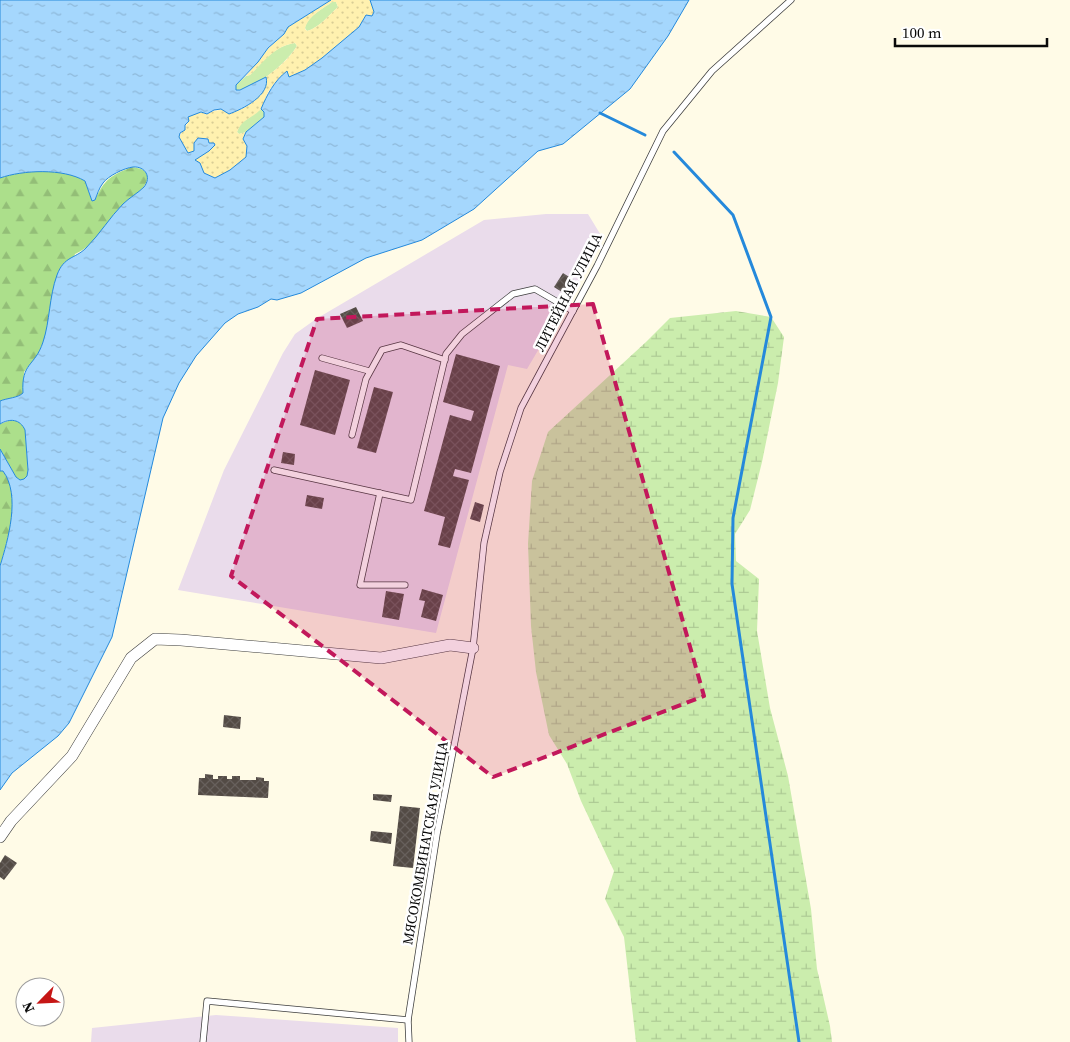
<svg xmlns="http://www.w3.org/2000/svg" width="1070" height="1042" font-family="'Source Serif 4',serif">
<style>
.industrial{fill:#eadceb}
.grass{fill:#cbedad}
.forest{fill:url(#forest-firs)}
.wetland{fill:url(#wetland-marsh)}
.sand{fill:url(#sand-dots);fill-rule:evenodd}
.water{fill:url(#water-ripples);stroke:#2589db}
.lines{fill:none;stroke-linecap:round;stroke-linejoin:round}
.stream{stroke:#2589db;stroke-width:3}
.building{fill:url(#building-cross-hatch)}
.lane-casing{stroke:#3d3d3d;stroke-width:7}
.street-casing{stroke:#3d3d3d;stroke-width:12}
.lane{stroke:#fff;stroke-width:5.5}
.street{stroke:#fff;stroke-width:11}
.marked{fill:#c2185b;fill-opacity:0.2;stroke:#c2185b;stroke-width:4;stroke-dasharray:10 6;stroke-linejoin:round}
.labels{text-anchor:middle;stroke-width:5;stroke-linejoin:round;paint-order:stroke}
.street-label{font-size:14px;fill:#0a0a0a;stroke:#fff}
</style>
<defs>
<pattern id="forest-firs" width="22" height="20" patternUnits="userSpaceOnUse" patternTransform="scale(1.25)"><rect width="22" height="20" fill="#acdf8b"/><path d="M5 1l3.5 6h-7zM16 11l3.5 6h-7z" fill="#93be77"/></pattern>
<pattern id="wetland-marsh" width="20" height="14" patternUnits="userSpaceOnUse" patternTransform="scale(1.25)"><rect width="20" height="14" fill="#cbedad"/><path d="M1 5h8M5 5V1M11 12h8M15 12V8" fill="none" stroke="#adca94"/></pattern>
<pattern id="sand-dots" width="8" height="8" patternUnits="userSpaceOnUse" patternTransform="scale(1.25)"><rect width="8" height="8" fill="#fff1af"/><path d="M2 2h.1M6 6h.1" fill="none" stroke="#d9cd95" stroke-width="1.8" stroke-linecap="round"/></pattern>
<pattern id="water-ripples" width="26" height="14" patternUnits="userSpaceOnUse" patternTransform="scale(1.25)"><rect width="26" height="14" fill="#a5d7fd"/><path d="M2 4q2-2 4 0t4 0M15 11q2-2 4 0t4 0" fill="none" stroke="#8db7d8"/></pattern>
<pattern id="building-cross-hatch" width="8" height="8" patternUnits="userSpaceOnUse" patternTransform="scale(1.25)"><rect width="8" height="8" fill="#534b45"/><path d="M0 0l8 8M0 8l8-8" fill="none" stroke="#67605c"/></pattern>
</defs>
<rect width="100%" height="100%" fill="#fffbe7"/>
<g class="industrial">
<polygon points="546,214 588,214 602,237 582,276 527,369 508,365 436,633 178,590 224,470 283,353 295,334 316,319 484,220"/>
<polygon points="216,1015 398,1028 398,1042 91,1042 92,1028"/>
</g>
<g class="grass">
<path d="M332 2H336L338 7C329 15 319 28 307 31L305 28C307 17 322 9 332 2Z"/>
<path d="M295 43 297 46C287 62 256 90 236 90V85L246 76 250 75C264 61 274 46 295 43Z"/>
<polygon points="261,109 264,112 264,117 246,132 239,134 237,132 240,124"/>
</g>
<g class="forest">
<path d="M132 167C139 168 150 170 147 180 145 189 133 196 126 202 108 217 97 245 75 254L42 345 37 356 24 372 23 393C18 398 7 398 0 401V178C23 170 63 168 85 181L92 201 95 200C104 180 111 175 132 167Z"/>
<path d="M11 420C19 421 22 423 25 430L28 470 27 476 24 479 20 480 16 477 0 449V424Z"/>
<path d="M0 471H3C22 497 8 538 0 566Z"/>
</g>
<polygon class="wetland" points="736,311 771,317 784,337 778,383 762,462 750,510 735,534 736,561 759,579 757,631 770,708 788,776 811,909 817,969 830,1026 832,1042 636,1042 624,937 605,899 614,871 581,801 567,764 549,735 536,672 531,626 528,544 532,481 548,432 646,342 670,318"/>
<path class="sand" d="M331 0H370L374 12 372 16 366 15 359 27 322 58 305 70 289 78 287 72C280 77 273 84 268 92 265 98 264 106 260 110 251 119 242 119 237 132L239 134 246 132 243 139 247 146 246 157 230 170 215 178 204 173 195 160 200 157 209 143 208 139 203 138 195 147 194 151 188 153 179 137 189 121 188 117C192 112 201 112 207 114 222 106 229 113 241 109 252 105 269 90 266 77 278 68 289 59 297 46L295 43C274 46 264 62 250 75L246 76C254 67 261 56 269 48 276 41 283 36 288 27ZM332 2H336L338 7C329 15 319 28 307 31L305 29C307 17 322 9 332 2Z"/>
<path class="water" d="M0 0H331L288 27 284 34 268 48 258 62 236 85V90H240L266 77C271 95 243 109 229 114L221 109 214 110 207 114 201 112 188 117 189 121 185 125V130L180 133 179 137 188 153 194 151V143L198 138 208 139 209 143H214L215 145 209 151 195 160 200 163 204 173 215 178 230 170 246 157 247 146 243 139 246 132 264 117V112L261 109C267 95 274 81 287 71L289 77 305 70 322 58 359 27 366 15 372 16 374 12 370 0H689L668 36 630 89 563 144 538 151 474 209 422 240 366 258 301 293 277 300 271 299 258 307 238 314 225 323 196 356 179 383 163 418 112 637 69 723 58 736 12 773 0 790V566C8 540 21 495 3 471H0V449L16 477 20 480 24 479 27 476 28 470 25 430C20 419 10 418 0 424V401C7 398 18 398 23 393 21 362 35 367 43 342 50 321 49 297 57 275 64 256 75 259 86 248 100 234 110 217 123 204 129 198 138 193 144 187 152 177 145 166 133 167 124 168 108 176 103 183 99 188 97 195 95 200L92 201 85 181C63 168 23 170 0 178Z"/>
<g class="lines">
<g class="stream">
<polyline points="600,113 645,135"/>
<polyline points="674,152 733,215 771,317 733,518 732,584 799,1042"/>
</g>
</g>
<g class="building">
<polygon points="563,273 574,280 565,294 554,287"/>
<polygon points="356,307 363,321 347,328 340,314"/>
<polygon points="456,354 500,366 471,473 455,469 453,476 469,480 450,548 438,545 445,517 424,511 450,415 471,421 474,411 443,402"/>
<polygon points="315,370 350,380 335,435 300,425"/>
<polygon points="374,387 393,392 376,453 357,448"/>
<polygon points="283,452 295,454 294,465 281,463"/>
<polygon points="307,495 324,498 322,509 305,506"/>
<polygon points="475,502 484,505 480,522 470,519"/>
<polygon points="422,589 443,595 436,621 421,617 425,601 419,600"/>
<polygon points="386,591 404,594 399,620 382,617"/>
<polygon points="224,715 241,717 240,729 223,727"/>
<polygon points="205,774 213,775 213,779 218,779 218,776 227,776 227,779 232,779 232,776 240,776 240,780 256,780 256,777 264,778 264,781 269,781 268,798 198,795 199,778 205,778"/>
<polygon points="373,794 392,795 391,802 373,800"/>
<polygon points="400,806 420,808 413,868 393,866"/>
<polygon points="371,831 392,833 391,844 370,841"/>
<polygon points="5,855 17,863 4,880 0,877 0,863"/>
</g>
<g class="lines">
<defs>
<g id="lane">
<polyline points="322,358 369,371"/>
<polyline points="352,435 366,379 382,350 401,345 445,360"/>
<polyline points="274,470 411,500 446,354 462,334 513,294 535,289 573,311"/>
<polyline points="380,493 360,585 405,585"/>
<polyline points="203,1042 207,1001 408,1020"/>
<polyline points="409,1042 408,1020 437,834 473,648 484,543 500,472 521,408 597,266 663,131 712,71 791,0"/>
</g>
<polyline id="street" points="0,837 11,821 72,756 131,658 155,639 181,640 381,658 450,645 473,648"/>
</defs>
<use href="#lane" class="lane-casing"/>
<use href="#street" class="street-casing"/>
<use href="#lane" class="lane"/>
<use href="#street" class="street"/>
</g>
<path class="marked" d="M593 304 704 696 493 777 231 576 317 319Z"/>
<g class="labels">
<g class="street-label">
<text transform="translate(568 292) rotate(-63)" y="5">ЛИТЕЙНАЯ УЛИЦА</text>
<text transform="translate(425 843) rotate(-80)" y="5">МЯСОКОМБИНАТСКАЯ УЛИЦА</text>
</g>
</g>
<g transform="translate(40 1002) rotate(246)"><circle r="24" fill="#ffffff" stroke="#9d9d9d"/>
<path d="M0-4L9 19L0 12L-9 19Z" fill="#c61615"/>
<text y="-8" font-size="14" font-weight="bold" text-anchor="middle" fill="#0a0a0a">N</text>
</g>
<path d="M895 38v8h152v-8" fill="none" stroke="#0a0a0a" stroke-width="2.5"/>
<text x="902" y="38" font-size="15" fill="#0a0a0a" stroke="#ffffff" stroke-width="4" paint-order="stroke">100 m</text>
</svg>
